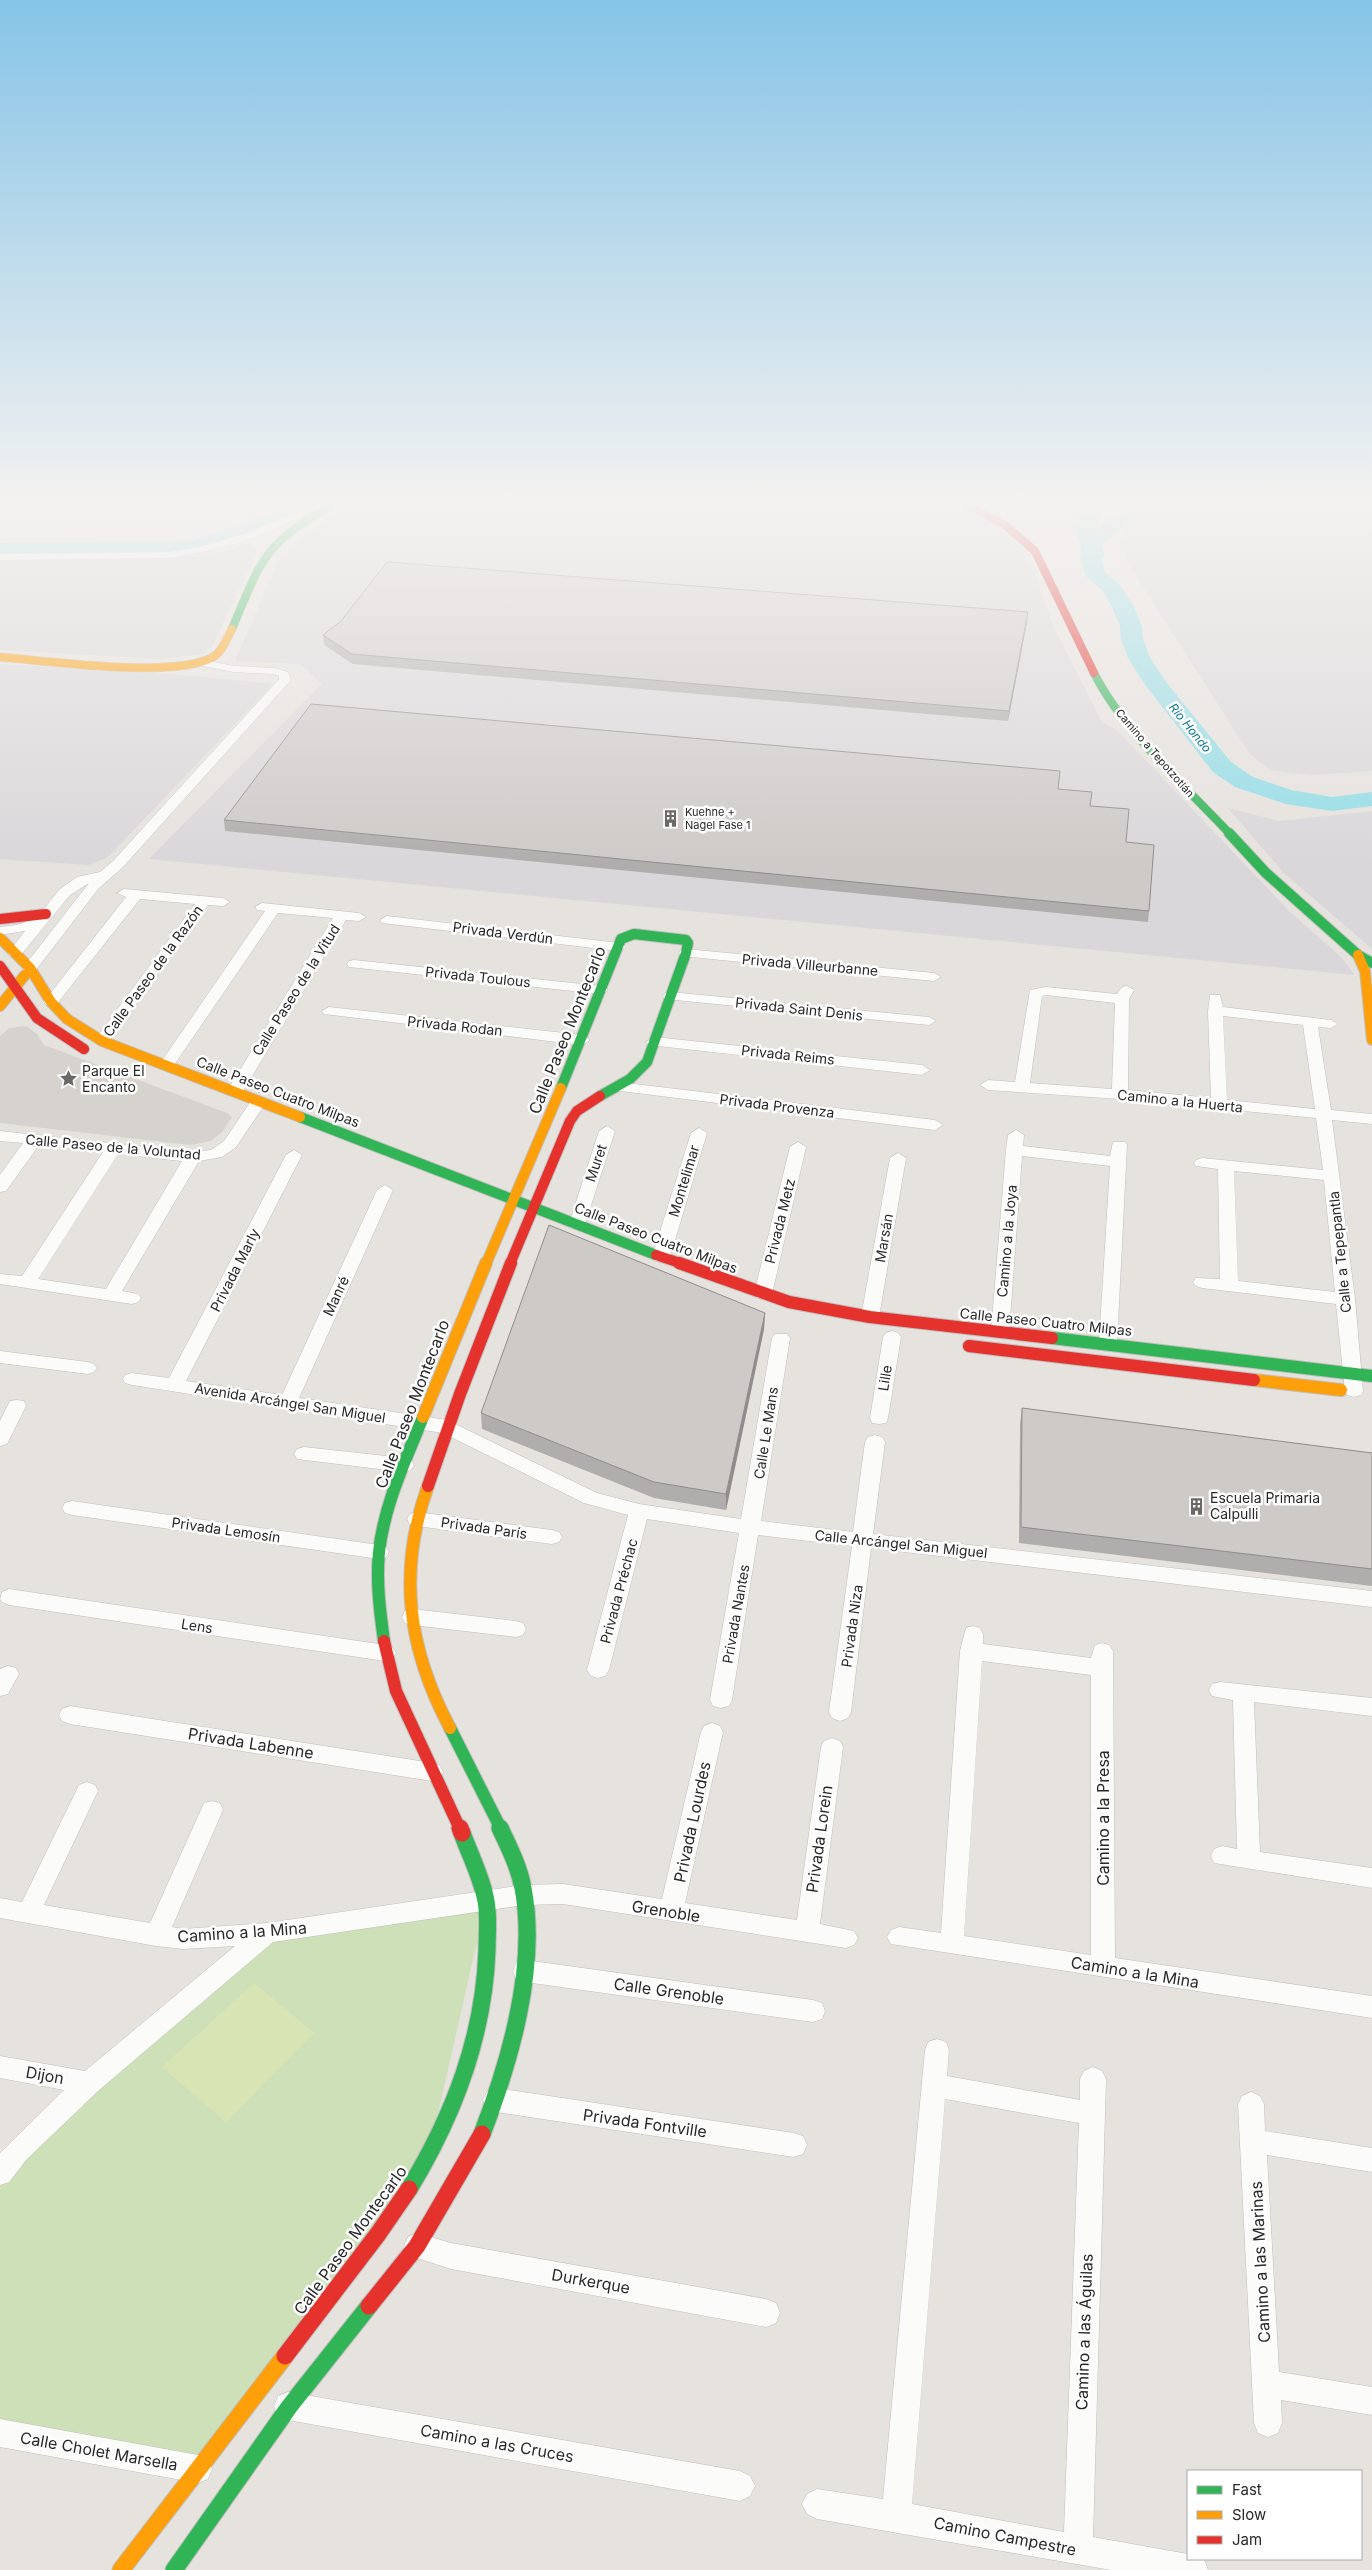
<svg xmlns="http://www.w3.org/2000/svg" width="1372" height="2570" font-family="Inter,sans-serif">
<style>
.industrial{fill:#d9d7d9}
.green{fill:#cee0b8}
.pitch{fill:#d9e4b5}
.plaza{fill:#d6d2cd}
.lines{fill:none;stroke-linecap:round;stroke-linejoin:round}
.river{fill:#93dce6;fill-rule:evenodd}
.street-casing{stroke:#c0bfbf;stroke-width:1}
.fast-far3-casing{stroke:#c0bfbf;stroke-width:9}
.fast-far2-casing{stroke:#c0bfbf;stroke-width:12}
.fast-far1-casing{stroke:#c0bfbf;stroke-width:14}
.fast-casing{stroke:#c0bfbf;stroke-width:19}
.slow-far3-casing{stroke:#c0bfbf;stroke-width:9}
.slow-far2-casing{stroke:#c0bfbf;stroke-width:12}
.slow-far1-casing{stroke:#c0bfbf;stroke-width:14}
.slow-casing{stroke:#c0bfbf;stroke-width:19}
.jam-far3-casing{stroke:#c0bfbf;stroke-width:9}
.jam-far2-casing{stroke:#c0bfbf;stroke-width:12}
.jam-far1-casing{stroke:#c0bfbf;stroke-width:14}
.jam-casing{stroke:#c0bfbf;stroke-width:19}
.street{fill:#fbfbfa;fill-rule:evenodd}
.fast-far3{stroke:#30b455;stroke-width:8}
.fast-far2{stroke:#30b455;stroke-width:10}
.fast-far1{stroke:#30b455;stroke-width:12}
.fast{stroke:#30b455;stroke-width:17}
.slow-far3{stroke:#ff9f0a;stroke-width:8}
.slow-far2{stroke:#ff9f0a;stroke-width:10}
.slow-far1{stroke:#ff9f0a;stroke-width:12}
.slow{stroke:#ff9f0a;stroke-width:17}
.jam-far3{stroke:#e5322d;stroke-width:8}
.jam-far2{stroke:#e5322d;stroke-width:10}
.jam-far1{stroke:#e5322d;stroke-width:12}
.jam{stroke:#e5322d;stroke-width:17}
.wall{fill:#b0aeac}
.shaded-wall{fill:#908d8c}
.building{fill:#cdcac8;stroke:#908d8c}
.labels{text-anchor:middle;stroke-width:5;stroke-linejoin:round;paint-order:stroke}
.far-street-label{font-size:11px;fill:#282828;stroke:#fff}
.far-poi-label{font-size:11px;fill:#282828;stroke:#fff;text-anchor:start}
.far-water-label{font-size:12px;font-style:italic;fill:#127791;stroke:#fff}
.street-label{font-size:14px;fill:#282828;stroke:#fff}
.poi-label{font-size:14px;fill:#282828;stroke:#fff;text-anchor:start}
.near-street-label{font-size:16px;fill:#282828;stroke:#fff}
</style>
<rect width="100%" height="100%" fill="#e6e2de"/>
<g class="industrial">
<polygon points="350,506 951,506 995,523 1017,542 1035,574 1054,628 1101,720 1120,733 1289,911 1341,957 1355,975 149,859 322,684 300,664 235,661 277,563 302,537"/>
<polygon points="1136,506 1372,506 1372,771 1310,775 1270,770 1249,753 1128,563 1121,543"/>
<polygon points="248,543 258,550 212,646 204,654 161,659 0,650 0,561 177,557 218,552"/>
<polygon points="0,664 182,675 273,684 107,858 88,865 0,859"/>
<polygon points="1228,808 1279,821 1372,811 1372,949 1283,872"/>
</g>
<polygon class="green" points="486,1902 427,2162 201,2473 0,2433 0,2160 244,1937"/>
<polygon class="pitch" points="254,1983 314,2033 226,2122 162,2067"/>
<polygon class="plaza" points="26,1026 37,1034 44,1045 227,1113 232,1117 223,1131 211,1141 191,1145 0,1123 0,1036 9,1028"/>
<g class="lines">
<g class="river">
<polygon points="282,506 306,506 304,510 275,526 232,542 192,553 0,555 0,543 191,541 261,518"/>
<polygon points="1082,506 1102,506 1096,530 1118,511 1119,506 1139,506 1134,517 1104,543 1103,549 1105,556 1101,560 1105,572 1119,584 1133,605 1142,626 1143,639 1150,658 1166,682 1231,762 1253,777 1291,790 1332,797 1372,792 1372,806 1332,811 1286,804 1235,787 1213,772 1146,686 1128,658 1121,639 1120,626 1111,605 1104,592 1085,575 1080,556 1082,549 1075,527"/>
</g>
<defs>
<g id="street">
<path d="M305 506H318C311 513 300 517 291 522 252 541 212 552 169 558L0 560V554L169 552C218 545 262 530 305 506Z"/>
<polygon points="203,660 234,666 274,668 288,672 291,680 123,867 99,888 35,971 25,971 23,968 25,965 89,883 70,895 20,956 10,956 8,953 25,931 0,935 0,927 16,925 36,919 60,889 77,877 100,872 113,861 279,679 279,676 273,674 234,672 199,665 197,663"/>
<polygon points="124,889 223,898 230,902 223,906 208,905 107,1044 102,1046 94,1041 195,904 140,899 56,1005 46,1005 44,1002 46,999 126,897 117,893"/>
<polygon points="262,903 359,913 366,917 359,921 346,920 243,1091 235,1096 227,1091 333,918 278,913 172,1068 167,1070 159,1065 265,911 257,910 255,907"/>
<polygon points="387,916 619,943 626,947 619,951 382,923 380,920"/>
<polygon points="686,949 934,973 941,977 934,981 681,956 679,953 681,950"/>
<polygon points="354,960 601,986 608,990 601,994 349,967 347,964 349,961"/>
<path d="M1127 986 1134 990 1129 999 1128 1090 1211 1098 1208 1011 1210 995H1220L1223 1007 1331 1020 1338 1024 1331 1028 1318 1027 1331 1110 1372 1114V1124L1332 1120 1355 1299 1363 1391 1361 1395 1354 1397 1347 1395 1345 1391 1336 1304 1202 1288 1196 1286 1193 1282 1196 1278 1220 1279 1218 1169 1196 1166 1194 1163 1196 1160 1202 1158 1323 1170 1316 1118 1120 1099 988 1090 980 1085 988 1080 1015 1082 1030 990 1046 987 1117 994 1122 987ZM1046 995 1115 1003 1112 1089 1030 1083 1042 996ZM1223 1016 1303 1025 1315 1109 1227 1100ZM1234 1171 1324 1180 1335 1292 1238 1281Z"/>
<polygon points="670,992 929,1017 936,1021 929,1025 665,999 663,996 665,993"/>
<polygon points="329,1007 582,1035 590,1040 582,1045 324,1014 322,1011"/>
<polygon points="654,1037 922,1065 930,1070 922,1075 649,1045 646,1042"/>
<polygon points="618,1082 935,1120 943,1125 935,1130 612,1090 610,1087"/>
<path d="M259 1096 267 1101 236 1147 222 1157 199 1161 122 1291 138 1294 141 1298 138 1302 132 1304 0 1284V1274L22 1276 103 1152 39 1145 6 1191 0 1192V1175L23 1143 0 1141V1131L192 1152 211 1150 224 1141 253 1098ZM118 1154 182 1161 106 1289 38 1279Z"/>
<polygon points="607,1126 615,1131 585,1224 583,1228 571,1228 569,1224 599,1131"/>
<polygon points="699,1128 707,1133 670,1257 667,1261 655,1261 652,1257 691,1133"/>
<polygon points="1016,1130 1024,1135 1023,1146 1110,1156 1113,1142 1125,1142 1127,1145 1117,1343 1114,1347 1102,1347 1099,1343 1110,1166 1022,1156 1009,1333 1006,1337 994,1337 991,1333 1006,1150 1008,1135"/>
<polygon points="798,1142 806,1147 772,1294 769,1298 757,1298 754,1294 790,1147"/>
<polygon points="294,1150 302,1155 186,1381 282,1395 377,1190 385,1185 393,1190 299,1398 447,1420 597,1493 639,1504 741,1519 772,1338 775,1334 787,1334 790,1338 761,1521 853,1532 865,1442 868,1437 875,1435 882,1437 885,1442 873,1534 1372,1591 1372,1607 871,1548 851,1712 848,1718 840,1721 832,1718 829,1712 852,1546 758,1535 732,1700 729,1706 721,1708 713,1706 710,1700 739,1533 647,1519 609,1670 605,1676 598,1678 591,1676 587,1670 628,1515 584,1503 443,1433 132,1385 125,1383 123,1379 125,1375 132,1373 169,1378 286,1155"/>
<polygon points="898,1153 906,1158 879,1317 876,1321 864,1321 861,1317 890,1158"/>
<polygon points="892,1331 898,1333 901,1337 888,1418 886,1423 879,1424 872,1423 870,1418 883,1337 886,1333"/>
<polygon points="0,1351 88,1362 94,1364 97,1368 94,1372 88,1374 0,1363"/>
<polygon points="17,1400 24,1401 26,1406 7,1444 0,1446 0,1421 10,1401"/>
<polygon points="304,1447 404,1458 411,1460 414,1465 411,1470 404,1472 297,1459 294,1454 297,1449"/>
<polygon points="72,1501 379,1545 386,1547 389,1552 386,1557 379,1559 72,1515 65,1513 62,1508 65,1503"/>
<polygon points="417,1512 552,1530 559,1532 562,1537 559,1542 552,1544 417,1526 410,1524 407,1519 410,1514"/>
<polygon points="9,1589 385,1645 392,1647 396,1653 392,1659 385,1661 9,1605 2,1602 0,1599 2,1592"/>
<polygon points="412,1609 516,1621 523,1623 526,1629 523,1635 516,1637 412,1625 405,1623 402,1617 405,1611"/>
<path d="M973 1626 980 1628 983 1634V1644L1091 1658 1095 1645 1102 1643 1109 1645 1113 1651 1115 1958 1372 1996V2018L891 1944 887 1937 891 1930 899 1927 941 1933 960 1651 966 1628ZM982 1661 1091 1675V1955L964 1936Z"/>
<polygon points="8,1666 16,1668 19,1674 8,1694 0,1696 0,1669"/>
<polygon points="1220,1682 1372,1698 1372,1716 1254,1702 1260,1852 1372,1868 1372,1888 1214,1863 1211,1856 1214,1849 1222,1846 1237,1849 1233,1700 1212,1696 1209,1690 1212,1684"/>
<polygon points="70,1706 432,1763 440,1766 443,1772 440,1778 432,1781 70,1724 62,1721 59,1715 62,1709"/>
<polygon points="712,1723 720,1726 723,1732 685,1903 797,1920 821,1747 824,1741 832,1738 840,1741 843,1747 820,1924 854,1931 858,1938 854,1945 846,1948 563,1904 524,1905 273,1942 98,2091 27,2159 9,2182 0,2185 0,2153 64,2090 0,2078 0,2056 85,2071 235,1946 183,1949 156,1946 0,1918 0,1898 22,1902 79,1785 87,1782 95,1785 98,1791 44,1905 150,1923 204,1803 212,1801 220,1803 223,1810 172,1927 183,1929 267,1923 524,1885 563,1884 662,1899 701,1732 704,1726"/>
<polygon points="525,1960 813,2000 822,2003 825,2011 822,2019 813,2022 525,1982 516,1979 513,1971 516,1963"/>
<path d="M937 2039 946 2042 949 2050 947 2076 1080 2100V2079L1084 2071 1093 2067 1102 2071 1106 2079 1093 2537 1188 2554V2559H1204L1208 2570H1111L817 2519 807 2514 802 2504 807 2494 817 2489 883 2499 925 2050 928 2042ZM945 2099 1079 2123 1064 2532 912 2504Z"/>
<polygon points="496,2088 794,2133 803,2136 807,2145 803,2154 794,2157 496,2112 487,2108 483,2100 487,2092"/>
<polygon points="1251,2092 1260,2096 1264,2104 1265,2131 1372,2148 1372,2172 1267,2155 1279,2372 1372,2387 1372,2415 1281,2400 1282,2423 1278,2433 1268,2437 1258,2433 1254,2423 1238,2104 1242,2096"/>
<polygon points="417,2233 451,2243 766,2299 776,2303 780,2313 776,2323 766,2327 451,2269 408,2255 404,2246 408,2237"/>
<polygon points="288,2392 740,2471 750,2476 755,2486 750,2496 740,2501 288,2420 278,2416 274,2406 278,2396"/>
<polygon points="0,2419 198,2455 208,2459 212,2469 208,2479 198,2483 0,2447"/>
</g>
<g id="fast-far3">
<path d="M232 629C261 560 263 545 330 506"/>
<path d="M1094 673C1123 731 1186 787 1230 834"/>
</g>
<g id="fast-far2">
<polyline points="1229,833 1266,873 1358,955 1372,963"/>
<polyline points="561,1088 621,939 634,934 686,940 688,943 686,953 647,1062 630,1079 600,1096"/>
<polyline points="300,1117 656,1255"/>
</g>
<g id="fast-far1">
<polyline points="1052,1338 1372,1376"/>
<path d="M384 1641C380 1612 376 1582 379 1552 384 1505 405 1461 423 1417"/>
<polyline points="450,1728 501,1829"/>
</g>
<g id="fast">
<path d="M482 2134C510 2061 538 1967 523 1888 519 1867 509 1847 500 1828"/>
<path d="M409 2189C454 2115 484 2037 487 1950 487 1935 489 1917 486 1901 482 1878 470 1855 462 1833"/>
<polyline points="174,2570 289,2407 369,2306"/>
</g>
<path id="slow-far3" d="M0 657C48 661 174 679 213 657 222 652 227 638 232 629"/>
<g id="slow-far2">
<polyline points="0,938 30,968 51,1002 67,1019 102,1041 300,1117"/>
<polyline points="1358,955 1365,971 1372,1040"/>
<polyline points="0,1006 25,975"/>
<polyline points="486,1264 561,1088"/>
</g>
<g id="slow-far1">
<polyline points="1254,1380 1341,1390"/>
<polyline points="423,1417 486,1263"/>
<path d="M428 1486C397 1572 408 1649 450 1728"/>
</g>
<polyline id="slow" points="121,2570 285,2356"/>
<polyline id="jam-far3" points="969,506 1005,525 1035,551 1094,673"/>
<g id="jam-far2">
<polyline points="0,919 46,914"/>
<polyline points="0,966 37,1018 84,1049"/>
<polyline points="656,1255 683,1264"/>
<polyline points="510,1264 570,1121 577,1111 600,1096"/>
</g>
<g id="jam-far1">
<polyline points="679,1263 789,1302 870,1317 1052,1338"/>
<polyline points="969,1346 1254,1380"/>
<polyline points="428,1486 460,1394 511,1263"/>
<polyline points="384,1641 396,1691 460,1829"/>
</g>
<g id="jam">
<polyline points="460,1828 462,1833"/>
<polyline points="369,2306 417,2246 482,2134"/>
<polyline points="285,2356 378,2234 409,2189"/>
</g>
</defs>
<use href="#street" class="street-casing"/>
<use href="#fast-far3" class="fast-far3-casing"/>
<use href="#fast-far2" class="fast-far2-casing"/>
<use href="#fast-far1" class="fast-far1-casing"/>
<use href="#fast" class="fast-casing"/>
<use href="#slow-far3" class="slow-far3-casing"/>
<use href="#slow-far2" class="slow-far2-casing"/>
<use href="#slow-far1" class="slow-far1-casing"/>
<use href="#slow" class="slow-casing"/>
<use href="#jam-far3" class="jam-far3-casing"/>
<use href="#jam-far2" class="jam-far2-casing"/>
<use href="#jam-far1" class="jam-far1-casing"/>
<use href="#jam" class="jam-casing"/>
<use href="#street" class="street"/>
<use href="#fast-far3" class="fast-far3"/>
<use href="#fast-far2" class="fast-far2"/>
<use href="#fast-far1" class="fast-far1"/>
<use href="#fast" class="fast"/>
<use href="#slow-far3" class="slow-far3"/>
<use href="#slow-far2" class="slow-far2"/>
<use href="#slow-far1" class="slow-far1"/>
<use href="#slow" class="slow"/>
<use href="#jam-far3" class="jam-far3"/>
<use href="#jam-far2" class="jam-far2"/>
<use href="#jam-far1" class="jam-far1"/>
<use href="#jam" class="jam"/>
</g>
<g class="wall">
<polygon points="1027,622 1008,721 353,664 324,645 323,635"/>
<polygon points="1058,789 1090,806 1126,842 1149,911 1148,922 225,831 224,820"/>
<polygon points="765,1313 764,1329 726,1510 654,1498 482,1429 481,1413"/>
<polygon points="1022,1408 1372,1453 1372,1586 1019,1543 1020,1424"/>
</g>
<g class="shaded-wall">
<polygon points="1028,612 1027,622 1008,721 1009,711"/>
<polygon points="765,1313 764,1329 726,1510 726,1494"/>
</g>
<g class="building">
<polygon points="387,562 1028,612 1009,711 352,654 323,635 341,621"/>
<polygon points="311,704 1060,771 1058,789 1092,792 1090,806 1129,809 1126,842 1154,845 1149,911 224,820"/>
<polygon points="549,1225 765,1313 726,1494 654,1482 481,1413"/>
<polygon points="1022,1408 1372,1453 1372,1569 1021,1527"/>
</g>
<linearGradient id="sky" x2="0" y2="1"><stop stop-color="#86c4e7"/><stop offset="0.58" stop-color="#f4f2f0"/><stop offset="1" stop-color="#f4f2f0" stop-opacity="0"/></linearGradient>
<rect width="1372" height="866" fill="url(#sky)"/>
<defs>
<symbol id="building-bare" viewBox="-9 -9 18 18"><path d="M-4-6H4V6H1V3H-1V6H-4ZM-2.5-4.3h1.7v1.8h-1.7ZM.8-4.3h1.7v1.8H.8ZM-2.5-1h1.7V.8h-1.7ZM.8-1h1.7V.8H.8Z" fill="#6a6968" stroke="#fff" stroke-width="2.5" paint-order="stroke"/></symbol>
<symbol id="sight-bare" viewBox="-9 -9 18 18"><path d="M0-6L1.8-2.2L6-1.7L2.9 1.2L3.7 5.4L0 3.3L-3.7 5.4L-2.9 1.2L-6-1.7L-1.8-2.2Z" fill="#6a6968" stroke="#fff" stroke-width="2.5" paint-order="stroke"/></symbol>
</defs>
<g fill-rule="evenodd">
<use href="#building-bare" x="658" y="806" width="25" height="25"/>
<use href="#sight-bare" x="56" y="1066" width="25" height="25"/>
<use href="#building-bare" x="1184" y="1494" width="25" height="25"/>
</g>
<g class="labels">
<g class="far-street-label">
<text transform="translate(1155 753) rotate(49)" y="4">Camino a Tepotzotlán</text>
</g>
<g class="far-poi-label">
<text x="685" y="816">Kuehne +<tspan x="685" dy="13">Nagel Fase 1</tspan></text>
</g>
<g class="far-water-label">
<text transform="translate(1190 728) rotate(51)" y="4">Rio Hondo</text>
</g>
<g class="street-label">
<text transform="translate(503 933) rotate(7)" y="5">Privada Verdún</text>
<text transform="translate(810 965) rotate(5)" y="5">Privada Villeurbanne</text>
<text transform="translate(153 971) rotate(-54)" y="5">Calle Paseo de la Razón</text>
<text transform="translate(478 977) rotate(6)" y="5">Privada Toulous</text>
<text transform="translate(296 990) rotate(-58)" y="5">Calle Paseo de la Vitud</text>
<text transform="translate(799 1009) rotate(6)" y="5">Privada Saint Denis</text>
<text transform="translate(455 1026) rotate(6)" y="5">Privada Rodan</text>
<text transform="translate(788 1055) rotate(6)" y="5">Privada Reims</text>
<text transform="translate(278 1092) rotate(21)" y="5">Calle Paseo Cuatro Milpas</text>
<text transform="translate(1180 1101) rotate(6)" y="5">Camino a la Huerta</text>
<text transform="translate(777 1106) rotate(7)" y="5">Privada Provenza</text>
<text transform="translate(113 1147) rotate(5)" y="5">Calle Paseo de la Voluntad</text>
<text transform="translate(596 1163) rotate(-71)" y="5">Muret</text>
<text transform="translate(684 1181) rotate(-73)" y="5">Montelimar</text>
<text transform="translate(780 1221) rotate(-76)" y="5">Privada Metz</text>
<text transform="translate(656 1238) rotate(21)" y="5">Calle Paseo Cuatro Milpas</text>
<text transform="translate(884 1238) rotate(-80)" y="5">Marsán</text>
<text transform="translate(1007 1241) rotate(-85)" y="5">Camino a la Joya</text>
<text transform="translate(1340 1252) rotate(-96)" y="5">Calle a Tepepantla</text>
<text transform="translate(235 1270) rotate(-63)" y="5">Privada Marly</text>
<text transform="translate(336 1296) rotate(-65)" y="5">Manré</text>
<text transform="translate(1046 1322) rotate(6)" y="5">Calle Paseo Cuatro Milpas</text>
<text transform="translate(885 1378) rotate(-81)" y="5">Lille</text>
<text transform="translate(290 1403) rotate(9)" y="5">Avenida Arcángel San Miguel</text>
<text transform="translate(766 1433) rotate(-81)" y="5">Calle Le Mans</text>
<text transform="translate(484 1528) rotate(8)" y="5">Privada París</text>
<text transform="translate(226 1530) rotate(8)" y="5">Privada Lemosín</text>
<text transform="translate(901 1544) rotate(6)" y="5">Calle Arcángel San Miguel</text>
<text transform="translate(619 1591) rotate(-75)" y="5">Privada Préchac</text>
<text transform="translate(736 1614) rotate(-80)" y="5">Privada Nantes</text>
<text transform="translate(197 1626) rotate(9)" y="5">Lens</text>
<text transform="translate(852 1626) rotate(-82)" y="5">Privada Niza</text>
</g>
<g class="poi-label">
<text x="82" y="1076">Parque El<tspan x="82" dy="16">Encanto</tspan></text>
<text x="1210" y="1503">Escuela Primaria<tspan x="1210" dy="16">Calpulli</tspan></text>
</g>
<g class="near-street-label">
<text transform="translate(567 1030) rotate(-68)" y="6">Calle Paseo Montecarlo</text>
<text transform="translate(412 1404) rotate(-69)" y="6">Calle Paseo Montecarlo</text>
<text transform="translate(251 1743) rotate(9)" y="6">Privada Labenne</text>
<text transform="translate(1103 1818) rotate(-90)" y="6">Camino a la Presa</text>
<text transform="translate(692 1822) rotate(-78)" y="6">Privada Lourdes</text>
<text transform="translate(819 1839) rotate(-82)" y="6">Privada Lorein</text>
<text transform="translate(666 1911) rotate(9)" y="6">Grenoble</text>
<text transform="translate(242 1932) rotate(-4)" y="6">Camino a la Mina</text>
<text transform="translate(1135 1972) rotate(9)" y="6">Camino a la Mina</text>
<text transform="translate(669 1991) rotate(8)" y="6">Calle Grenoble</text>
<text transform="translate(45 2075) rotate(10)" y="6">Dijon</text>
<text transform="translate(645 2123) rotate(8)" y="6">Privada Fontville</text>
<text transform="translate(350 2240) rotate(-54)" y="6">Calle Paseo Montecarlo</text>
<text transform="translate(1260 2262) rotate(-93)" y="6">Camino a las Marinas</text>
<text transform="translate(591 2281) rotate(10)" y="6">Durkerque</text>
<text transform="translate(1084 2332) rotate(-88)" y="6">Camino a las Águilas</text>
<text transform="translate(497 2443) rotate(10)" y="6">Camino a las Cruces</text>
<text transform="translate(99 2451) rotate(10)" y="6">Calle Cholet Marsella</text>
<text transform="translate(1005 2536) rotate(11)" y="6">Camino Campestre</text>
</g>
</g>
<rect x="1187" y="2470" width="175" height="90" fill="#ffffff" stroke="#a9a9a9"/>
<rect x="1197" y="2486" width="25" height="8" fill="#30b455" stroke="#a9a9a9"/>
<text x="1232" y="2495" font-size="15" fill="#282828">Fast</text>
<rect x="1197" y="2511" width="25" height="8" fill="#ff9f0a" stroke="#a9a9a9"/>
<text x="1232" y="2520" font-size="15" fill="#282828">Slow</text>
<rect x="1197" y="2536" width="25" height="8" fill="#e5322d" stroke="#a9a9a9"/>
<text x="1232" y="2545" font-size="15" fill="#282828">Jam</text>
</svg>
